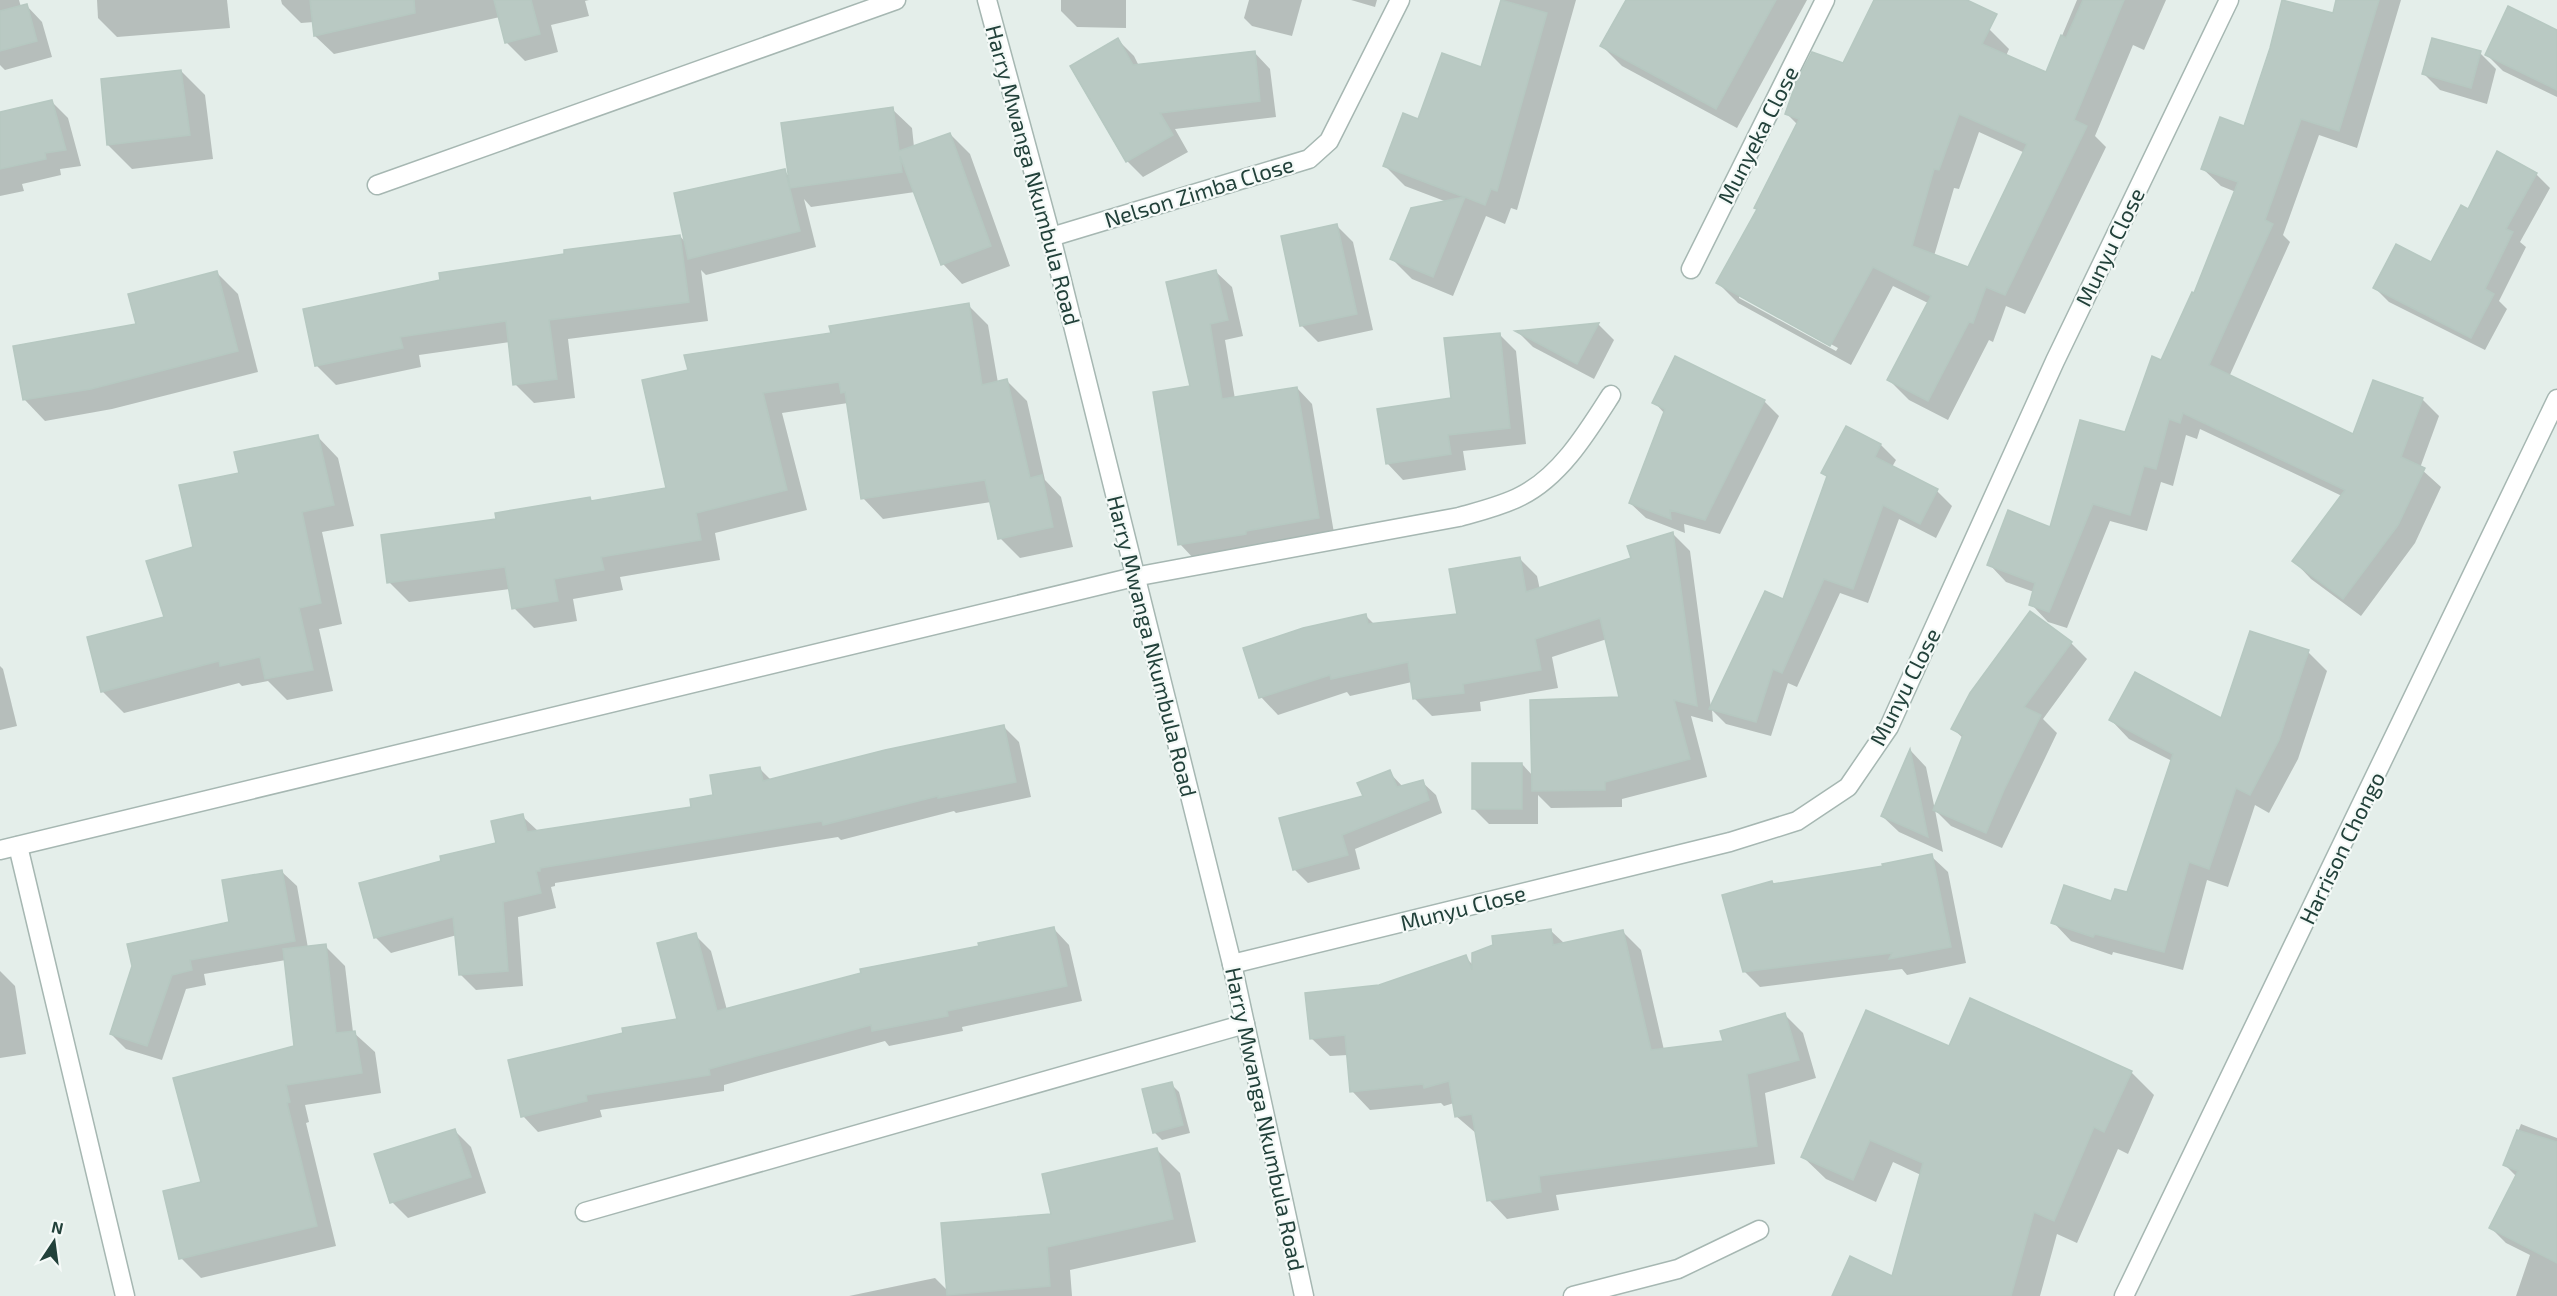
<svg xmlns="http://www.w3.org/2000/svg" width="2557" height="1296" font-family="'Exo 2',sans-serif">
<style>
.shadow{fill:#0003;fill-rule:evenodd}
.building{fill:#b9c9c3;stroke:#b6c8c1;stroke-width:1.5;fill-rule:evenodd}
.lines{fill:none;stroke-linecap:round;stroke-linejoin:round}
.minor-casing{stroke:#a6b7b2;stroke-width:21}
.minor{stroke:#fff;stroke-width:18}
.labels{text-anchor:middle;stroke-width:4.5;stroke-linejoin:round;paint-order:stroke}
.street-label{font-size:22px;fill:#22413a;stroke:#f5faf8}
</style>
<rect width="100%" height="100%" fill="#e4eeea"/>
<g class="shadow">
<polygon points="0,0 19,0 21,7 26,5 42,22 52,57 5,70 0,65"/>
<polygon points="97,0 227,0 230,28 117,37 98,18"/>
<polygon points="281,0 589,0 585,1 589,16 551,25 558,52 525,61 506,42 500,17 334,54 315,36 314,22 301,23 282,4"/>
<polygon points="1061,0 1126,0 1126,28 1077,27 1061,11"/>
<polygon points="1249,0 1302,0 1292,36 1252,26 1244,18"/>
<polygon points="1351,0 1377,0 1375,7"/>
<polygon points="1503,0 1576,0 1517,210 1511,208 1505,224 1486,216 1453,296 1412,279 1392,259 1447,202 1405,186 1385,166 1419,121 1482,69"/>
<polygon points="1628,0 1807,0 1737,128 1622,66 1602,46"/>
<path d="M1876 0H1923L1989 29 2009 49 2006 56 2046 74 2077 0H2166L2144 50 2133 45 2095 136 2106 147 2025 314 2006 306 1993 342 1989 340 1948 420 1909 400 1889 380 1928 303 1893 286 1851 365 1738 303 1718 283 1758 210 1798 125 1787 114 1844 65ZM1979 132 2025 153 1969 268 1934 256 1954 188 1959 189ZM1739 294 1838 348 1836 351 1739 298Z"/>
<polygon points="2338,0 2401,0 2357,148 2319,135 2283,235 2290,242 2229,377 2354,436 2422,399 2439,416 2420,468 2441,487 2415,543 2361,616 2311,579 2294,561 2342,496 2200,429 2197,439 2186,435 2173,486 2161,482 2147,531 2110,521 2067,628 2048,622 2031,604 2034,592 2006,582 1989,564 2051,529 2126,434 2194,295 2236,192 2221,186 2203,169 2245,128 2334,15"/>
<polygon points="2557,31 2557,97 2503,71 2487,55"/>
<polygon points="1118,40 1134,56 1139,66 1254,52 1270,69 1276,117 1175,129 1188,152 1143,177 1127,161"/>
<polygon points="2480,53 2496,69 2487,104 2440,90 2424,74"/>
<polygon points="181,71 205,95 213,159 132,169 108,145"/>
<polygon points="52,102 68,118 81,166 60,169 61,175 22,184 24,191 0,196 0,113"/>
<polygon points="892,109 912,128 914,147 950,134 970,154 1010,266 962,284 943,264 915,192 811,207 804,199 816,247 706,275 701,270 708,321 568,339 575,398 534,403 515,384 510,342 419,355 421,367 336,385 316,365 680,236 686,243 784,171 790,177"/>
<polygon points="2536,174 2550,188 2520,242 2526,247 2499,301 2507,309 2485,350 2389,302 2375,288 2432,264 2469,211"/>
<polygon points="1337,226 1353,242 1373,330 1318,342 1302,326 1283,237"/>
<polygon points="1216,272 1232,287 1243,336 1225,340 1235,399 1297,388 1312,404 1334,533 1195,560 1180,544 1192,387"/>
<polygon points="217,273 238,294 258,372 112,409 45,421 24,399"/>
<polygon points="968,305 988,325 998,383 1007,381 1027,401 1045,480 1061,497 1073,547 1020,558 1000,538 991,502 883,519 863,498 848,403 782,413 807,510 715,533 720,560 620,577 623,590 573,599 577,621 534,628 514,608 510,589 409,602 389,582 498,520 589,498 593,502 667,489 644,381 832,334"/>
<polygon points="1598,324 1614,340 1594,379 1533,347 1518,332"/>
<polygon points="1499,334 1516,351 1526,444 1463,451 1466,470 1403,480 1387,463 1452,400"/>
<polygon points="1764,401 1779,416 1720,534 1684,524 1685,533 1646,518 1630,503 1665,414 1654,402"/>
<polygon points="1846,428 1881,445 1896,460 1892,467 1937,491 1952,506 1936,538 1899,519 1868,603 1840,593 1797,687 1788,683 1771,736 1726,724 1712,710 1713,722 1691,716 1707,777 1622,799 1622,807 1551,808 1538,795 1538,824 1489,824 1473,808 1522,764 1533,776 1621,699 1607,639 1552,657 1558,688 1480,702 1481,711 1432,716 1414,698 1412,682 1350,696 1347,692 1278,715 1261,697 1366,616 1375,625 1458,615 1519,558 1537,576 1540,590 1632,559 1672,533 1690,551 1711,708 1784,601 1828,477 1823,472"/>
<polygon points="317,436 338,458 354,526 322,532 342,624 319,629 333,691 287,700 268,681 242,686 239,683 124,713 103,692 89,638 166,619 194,548 240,474"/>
<polygon points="2071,643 2087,659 2043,719 2057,733 2002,848 1951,826 1935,810 1943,852 1899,832 1882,816 1911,751 1926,767 1935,810 1963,738 1953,729"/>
<polygon points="2308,652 2327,671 2298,759 2269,813 2255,805 2228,887 2207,880 2183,970 2113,952 2112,955 2071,941 2053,922 2112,903 2128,894 2172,761 2129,739 2111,720 2222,720"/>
<polygon points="0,666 3,669 17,726 0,730"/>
<polygon points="1003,726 1019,742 1031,797 956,813 954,811 841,840 838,837 555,883 555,886 551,887 556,908 518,917 523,986 476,990 460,974 457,935 391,953 375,937 443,862 498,844 522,816 538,831 692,808 760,769 772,781"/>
<polygon points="1389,772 1403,787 1422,782 1436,795 1442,813 1355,849 1360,869 1308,883 1294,869"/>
<polygon points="1931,856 1948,872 1966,963 1907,975 1902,969 1760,987 1744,971 1774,885 1885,867"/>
<polygon points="282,872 297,886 308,948 325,946 345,966 353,1032 375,1052 381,1093 305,1105 309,1122 306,1123 336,1246 201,1278 181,1258 203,1183 296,1047 286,960 204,974 206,985 186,989 162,1060 126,1049 111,1034 133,966 231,923"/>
<polygon points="1054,929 1069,945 1082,1001 962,1027 963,1031 889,1046 885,1041 724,1085 724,1091 600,1110 602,1117 538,1132 523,1116 679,1020 695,935 711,951 727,1010"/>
<polygon points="1551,931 1565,944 1623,932 1641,950 1664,1050 1725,1042 1784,1014 1803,1033 1816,1078 1765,1093 1775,1164 1556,1195 1559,1210 1507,1219 1489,1200 1477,1134 1456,1116 1454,1103 1444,1106 1441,1103 1370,1110 1352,1091 1348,1055 1330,1056 1311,1038 1380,987 1465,957 1473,965"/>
<polygon points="0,971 15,986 26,1054 0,1058"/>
<polygon points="1949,1048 2131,1072 2154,1095 2128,1154 2118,1149 2077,1243 2057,1234 2040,1296 1833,1296 1893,1278 1921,1175 1893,1162 1876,1202 1826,1179 1802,1156"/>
<polygon points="1171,1084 1179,1092 1190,1133 1162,1140 1154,1132"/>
<polygon points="2521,1124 2557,1138 2557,1296 2516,1296 2530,1255 2506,1243 2491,1228 2517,1177 2505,1165"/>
<polygon points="455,1131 471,1147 486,1193 408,1218 392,1202"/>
<polygon points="1156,1149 1180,1173 1196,1242 1070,1270 1072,1296 849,1296 935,1278 948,1291 1053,1215"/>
</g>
<g class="building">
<polygon points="310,0 414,0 415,13 314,36"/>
<polygon points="494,0 531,0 540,34 505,43"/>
<polygon points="1501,0 1547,13 1497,191 1491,189 1485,205 1465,197 1433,277 1390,259 1411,208 1464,197 1383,166 1403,113 1418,119 1442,53 1481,67"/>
<polygon points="1626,0 1776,0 1716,109 1600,46"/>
<path d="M1874 0H1967L1997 14 1982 44 2046 72 2061 35 2066 38 2083 0H2124L2074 120 2087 126 2047 209 2005 295 1986 287 1973 323 1969 322 1928 401 1887 380 1931 296 1873 267 1830 346 1716 283 1757 209 1754 208 1799 119 1785 114 1796 83 1812 52 1843 63ZM1959 114 2027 144 1968 267 1912 246 1934 169 1939 170Z"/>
<polygon points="2282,0 2333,13 2336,0 2379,0 2339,131 2301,119 2265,220 2273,224 2209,365 2353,434 2373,380 2423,398 2401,457 2425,468 2398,525 2343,599 2292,561 2345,490 2183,413 2180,423 2169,419 2156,469 2144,466 2130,515 2093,504 2049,612 2029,605 2035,583 1987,565 2008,510 2050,527 2080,420 2125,432 2152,356 2161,360 2192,292 2194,293 2238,182 2201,169 2220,117 2244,126 2270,48"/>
<polygon points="27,4 37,41 0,51 0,11"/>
<polygon points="2508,6 2557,30 2557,90 2485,55"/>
<polygon points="1118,38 1133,65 1255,51 1260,101 1160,113 1173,135 1126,162 1070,66"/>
<polygon points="2432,38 2481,51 2471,88 2422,74"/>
<polygon points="181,70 190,135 107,145 101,79"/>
<polygon points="52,100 66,150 45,153 46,159 0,169 0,112"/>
<polygon points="893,107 899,151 950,133 991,246 941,265 900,156 902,172 790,188 781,123"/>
<polygon points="2497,151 2537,173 2506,229 2513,232 2485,289 2494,294 2471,338 2373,288 2396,244 2431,262 2461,205 2468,209"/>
<polygon points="785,169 800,231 688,259 674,193"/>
<polygon points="1337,224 1357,314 1300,326 1281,236"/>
<polygon points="680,235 689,302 549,320 557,379 513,385 506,321 400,337 403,348 315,366 303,309 440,280 439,273 564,254 564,250"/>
<polygon points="1216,270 1228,320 1210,324 1222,399 1297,387 1319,518 1246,531 1246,534 1178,545 1153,392 1190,386 1166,282"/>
<polygon points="217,271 238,351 91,389 23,400 13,346 136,324 128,294"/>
<polygon points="969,303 982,385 1007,379 1030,478 1042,475 1053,527 998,539 985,480 861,499 845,392 841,393 839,382 763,393 787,490 696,513 701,540 601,557 604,570 554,579 558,601 512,609 505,567 387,583 381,535 496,519 495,513 590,497 591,501 666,488 642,380 688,370 684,355 831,333 829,326"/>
<polygon points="1599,323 1577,364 1515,331"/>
<polygon points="1500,333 1510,428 1448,435 1451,454 1386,464 1377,409 1451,398 1444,338"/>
<polygon points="1675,356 1765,400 1705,520 1670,510 1671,519 1629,503 1665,409 1652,403"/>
<polygon points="1846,426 1881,444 1875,457 1938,489 1920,524 1883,505 1853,589 1824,579 1782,673 1773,669 1756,722 1709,709 1765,591 1783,599 1827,476 1821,473"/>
<polygon points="318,435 334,505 302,512 321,603 299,608 313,670 265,679 260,657 220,666 219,661 101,692 87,637 164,617 146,561 193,547 179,485 239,473 234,452"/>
<polygon points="1673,532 1697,706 1674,700 1690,759 1605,782 1605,790 1532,791 1530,700 1619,697 1600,618 1535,639 1541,670 1463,684 1464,693 1413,699 1408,662 1331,679 1330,675 1259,698 1243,648 1303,628 1366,614 1368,624 1457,614 1449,569 1520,557 1526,592 1631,558 1627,546"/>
<polygon points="2030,611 2072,642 2024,707 2041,715 2004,790 1986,833 1933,810 1963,735 1951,729 1970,693"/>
<polygon points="2250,631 2309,650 2279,740 2250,795 2236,788 2209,869 2189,862 2164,952 2095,934 2093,937 2051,923 2064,885 2111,901 2115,889 2127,892 2173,754 2109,720 2135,672 2221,718"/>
<polygon points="1004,725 1016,782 938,798 938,796 823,825 822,821 540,868 540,871 536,871 541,893 503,902 508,971 459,975 453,917 374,938 359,883 441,861 440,856 496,843 491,821 523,814 527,832 691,807 690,799 713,795 710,775 760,767 763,781 885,750"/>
<polygon points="1910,749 1928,837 1881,816"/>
<rect x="1472" y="763" width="50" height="46"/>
<polygon points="1390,770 1397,787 1423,780 1429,800 1342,835 1348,855 1293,870 1279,818 1363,796 1357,783"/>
<polygon points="1932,854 1951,947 1889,959 1892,953 1743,972 1722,895 1772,881 1773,884 1883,866 1882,864"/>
<polygon points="282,870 295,941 190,960 192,970 172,975 147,1046 110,1034 132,966 127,944 229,922 222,880"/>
<polygon points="1054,927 1067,986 947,1011 948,1016 872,1031 871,1025 709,1069 710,1075 586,1095 587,1101 521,1117 508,1060 623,1033 622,1028 677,1019 657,943 696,933 717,1011 861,973 860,969 979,946 978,943"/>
<polygon points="1551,929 1553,945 1623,930 1651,1050 1723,1041 1720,1031 1785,1013 1799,1060 1747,1074 1757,1146 1539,1176 1541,1192 1487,1201 1472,1114 1455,1117 1449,1081 1424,1088 1423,1084 1350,1092 1345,1035 1310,1039 1305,993 1379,985 1466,955 1472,970 1472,953 1493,945 1492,936"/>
<polygon points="326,944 336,1033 355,1031 362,1073 286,1085 290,1102 287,1103 317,1226 179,1259 163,1191 201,1182 173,1078 294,1046 283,949"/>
<polygon points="1970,998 2132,1071 2104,1132 2094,1127 2054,1221 2034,1212 2011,1296 1832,1296 1850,1256 1892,1276 1923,1163 1870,1140 1853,1180 1801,1157 1866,1010 1949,1046"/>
<polygon points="1172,1082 1183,1125 1153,1133 1142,1089"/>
<polygon points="455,1129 471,1177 390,1203 374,1154"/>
<polygon points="2517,1130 2557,1142 2557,1263 2489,1228 2518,1171 2503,1165"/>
<polygon points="1157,1148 1173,1219 1047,1247 1050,1286 947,1295 941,1223 1051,1214 1042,1174"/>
</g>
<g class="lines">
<defs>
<g id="minor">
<polyline points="987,0 1051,237 1232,964 1304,1296"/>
<polyline points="377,185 896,0"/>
<polyline points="1051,237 1309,159 1329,141 1400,0"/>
<polyline points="1691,269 1825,0"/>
<polyline points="18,846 125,1296"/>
<path d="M0 850 1134 577 1459 517C1480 511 1502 506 1521 496 1561 476 1588 431 1611 395"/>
<polyline points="1232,964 1730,842 1797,821 1848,787 1889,727 2055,361 2229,0"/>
<polyline points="585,1212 1245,1024"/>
<polyline points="1573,1296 1678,1269 1759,1230"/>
<polyline points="2124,1296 2557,399"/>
</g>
</defs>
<use href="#minor" class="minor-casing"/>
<use href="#minor" class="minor"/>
</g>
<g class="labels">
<g class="street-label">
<text transform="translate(1758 135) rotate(-63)" y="8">Munyeka Close</text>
<text transform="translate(1033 175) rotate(75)" y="8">Harry Mwanga Nkumbula Road</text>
<text transform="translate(1199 192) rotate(-17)" y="8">Nelson Zimba Close</text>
<text transform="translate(2110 247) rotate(-64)" y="8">Munyu Close</text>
<text transform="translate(1152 646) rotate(76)" y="8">Harry Mwanga Nkumbula Road</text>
<text transform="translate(1905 687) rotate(-63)" y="8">Munyu Close</text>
<text transform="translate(2342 848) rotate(-64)" y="8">Harrison Chongo</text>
<text transform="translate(1463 908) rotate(-14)" y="8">Munyu Close</text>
<text transform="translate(1265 1119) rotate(78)" y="8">Harry Mwanga Nkumbula Road</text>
</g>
</g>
<g transform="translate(54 1242) rotate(13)" stroke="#f5faf8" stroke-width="4.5" paint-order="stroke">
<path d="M0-4.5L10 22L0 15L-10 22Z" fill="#22413a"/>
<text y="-9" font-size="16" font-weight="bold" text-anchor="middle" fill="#22413a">N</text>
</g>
</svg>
